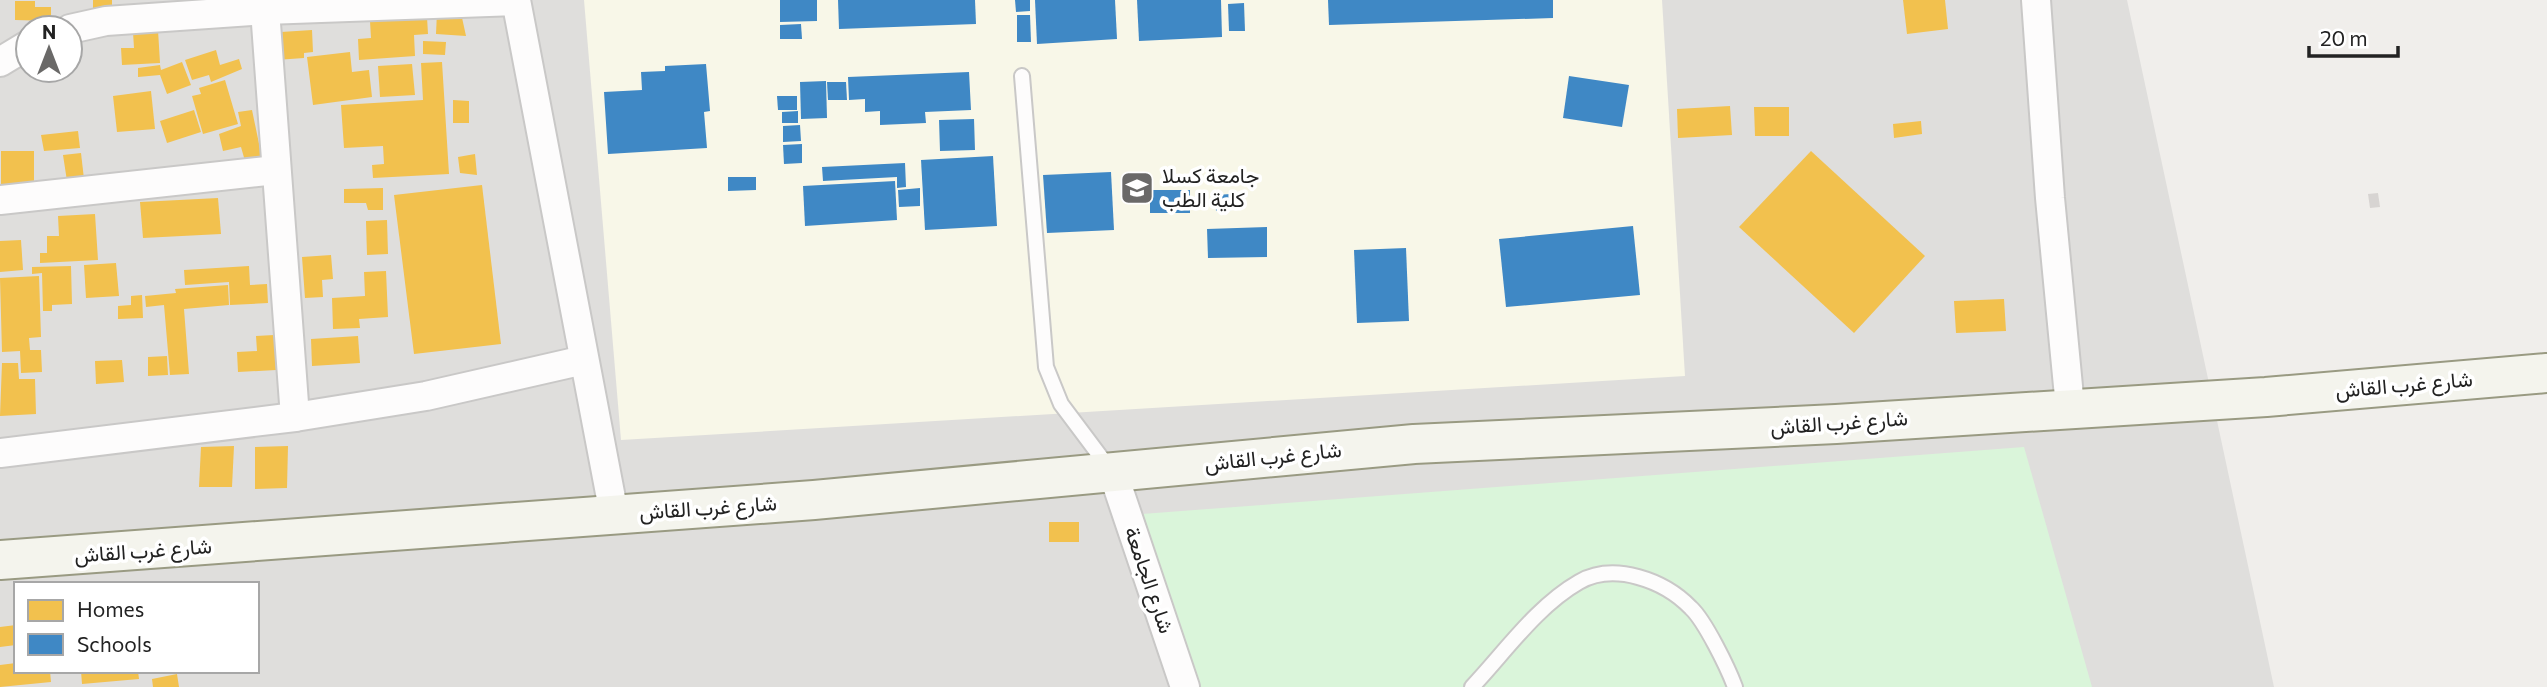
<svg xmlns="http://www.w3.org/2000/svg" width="2547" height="687" font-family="Commissioner,Vazirmatn,sans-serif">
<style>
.residential{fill:#dfdedc;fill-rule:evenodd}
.education{fill:#f8f7e8}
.park{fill:#daf5da}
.homes{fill:#f2c14e}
.schools{fill:#3f88c5}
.building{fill:#d7d4d2}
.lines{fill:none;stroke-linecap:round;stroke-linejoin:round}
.lane-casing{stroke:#c9c8c7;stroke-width:18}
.street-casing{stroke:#c9c8c7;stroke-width:32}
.secondary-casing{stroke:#999a82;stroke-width:42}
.lane{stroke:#fdfcfc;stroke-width:14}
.street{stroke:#fdfcfc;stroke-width:28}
.secondary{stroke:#f4f4ed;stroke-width:38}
.labels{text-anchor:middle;stroke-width:7;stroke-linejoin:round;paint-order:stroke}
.poi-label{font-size:21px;fill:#222;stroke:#fff;text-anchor:start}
.street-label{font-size:21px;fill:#222;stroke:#fff}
</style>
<rect width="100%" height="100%" fill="#f0eeeb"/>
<path class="residential" d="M0 0H2127L2274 687H0ZM28 28H70V70H28ZM16 584H257V671H16Z"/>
<polygon class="education" points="584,0 1662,0 1685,376 621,440"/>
<polygon class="park" points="2024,447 2092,687 1191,687 1129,515"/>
<g class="homes">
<polygon points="93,0 112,0 112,16 93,15"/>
<polygon points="1903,0 1945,0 1948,29 1907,34"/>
<polygon points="15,1 35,1 35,7 51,7 51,21 15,20"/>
<polygon points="437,12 461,13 466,36 436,34"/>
<polygon points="427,17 428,34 414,35 415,56 359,60 358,39 371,38 370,21"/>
<polygon points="158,30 160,63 122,65 121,48 134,48 133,32"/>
<polygon points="312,30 313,52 304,53 304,58 276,60 281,32"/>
<polygon points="423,41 446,42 445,55 423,54"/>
<polygon points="216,50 220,65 239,59 242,69 211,82 209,75 192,80 185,60"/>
<polygon points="350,52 352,72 369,70 372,97 313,105 307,57"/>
<polygon points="182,62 191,85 167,94 160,75 138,77 138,68 160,65 161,70"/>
<polygon points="442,62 449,174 373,178 372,165 384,164 383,146 344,148 341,105 423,100 421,63"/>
<polygon points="412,64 415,95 380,97 378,66"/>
<polygon points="225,80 238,124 203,134 192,96 201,94 199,88"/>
<polygon points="151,91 155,129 117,132 113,96"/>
<polygon points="453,100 469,101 469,123 453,123"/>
<polygon points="1730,106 1732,135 1678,138 1677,109"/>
<polygon points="1754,107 1789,107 1789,136 1755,136"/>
<polygon points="194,110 201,132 167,143 160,121"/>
<polygon points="252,110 262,158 245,161 241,147 223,151 219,134 241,126 238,112"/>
<polygon points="1921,121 1922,134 1894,138 1893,124"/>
<polygon points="78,131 80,148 44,151 41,135"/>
<rect x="1" y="151" width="33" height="36"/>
<polygon points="1811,151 1925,256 1854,333 1739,227"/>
<polygon points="81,153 84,179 67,181 63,155"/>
<polygon points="475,154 477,175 460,173 458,157"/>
<polygon points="482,185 501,344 414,354 394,195"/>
<polygon points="383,188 383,210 368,210 366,203 344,203 344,189"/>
<polygon points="218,198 221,234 143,238 140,202"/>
<polygon points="95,214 98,260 40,263 40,253 47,253 47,236 59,236 58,216"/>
<polygon points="387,220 388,254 367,255 366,221"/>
<polygon points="21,240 23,270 0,272 0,241"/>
<polygon points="331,255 333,279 322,280 323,297 305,298 302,257"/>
<polygon points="116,263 119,296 86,298 84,265"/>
<polygon points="71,266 72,304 52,305 52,311 43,311 42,273 32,274 32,267"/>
<polygon points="249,266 250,285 267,284 268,303 230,305 229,282 185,285 184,270"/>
<polygon points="386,271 388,317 359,319 360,328 333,329 332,298 365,296 364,272"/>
<polygon points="39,276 41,337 29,338 30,350 41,350 42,372 21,373 20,351 2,352 0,278"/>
<polygon points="228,285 229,305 184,309 189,374 170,375 164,305 146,307 145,296 176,293 175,289"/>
<polygon points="142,295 143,318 118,319 118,306 131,305 131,296"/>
<polygon points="2004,299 2006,331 1956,333 1954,301"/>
<polygon points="274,335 276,370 238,372 237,352 257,351 256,336"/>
<polygon points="358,336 360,363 312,366 311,339"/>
<polygon points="167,356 168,375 148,376 148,357"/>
<polygon points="122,360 124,382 96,384 95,361"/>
<polygon points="2,363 18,363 19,379 35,379 36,414 0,416"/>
<polygon points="234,446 232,487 199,487 201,447"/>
<polygon points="288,446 287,488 255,489 255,447"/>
<rect x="1049" y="522" width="30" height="20"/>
<polygon points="16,625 16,645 0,647 0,627"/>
<polygon points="16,663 16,671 50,671 51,682 0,687 0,665"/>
<polygon points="81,671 138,671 139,679 82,684"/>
<polygon points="177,674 179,687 153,687 152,679"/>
</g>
<g class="schools">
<polygon points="780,0 817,0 817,21 780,22"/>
<polygon points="838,0 975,0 976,24 839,29"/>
<polygon points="1015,0 1030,0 1030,11 1016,12"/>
<polygon points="1035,0 1115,0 1117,39 1037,44"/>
<polygon points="1137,0 1221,0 1222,37 1139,41"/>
<polygon points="1328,0 1553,0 1553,18 1329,25"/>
<polygon points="1244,3 1245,31 1229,31 1228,4"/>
<polygon points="1017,15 1030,15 1031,42 1017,42"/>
<polygon points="801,24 802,39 780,39 780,25"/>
<polygon points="706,64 710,111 704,112 707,148 608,154 604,92 642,90 641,72 665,71 665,66"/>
<polygon points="969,72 971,110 925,112 926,123 880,125 880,111 865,112 865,99 849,100 848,77"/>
<polygon points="1569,76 1629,85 1622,127 1563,118"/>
<polygon points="826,81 827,118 801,119 800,82"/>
<polygon points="827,82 846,82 847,100 828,100"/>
<polygon points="777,96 797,96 797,110 778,110"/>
<polygon points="798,111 798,123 782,123 782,112"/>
<polygon points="974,119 975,150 940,151 939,120"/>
<polygon points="800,125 801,141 783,142 783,126"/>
<polygon points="802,144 802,163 784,164 783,145"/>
<polygon points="993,156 997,226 925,230 921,160"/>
<polygon points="905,163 906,187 897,188 897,177 823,181 822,167"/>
<polygon points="1111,172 1114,230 1047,233 1043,175"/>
<polygon points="728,177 756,177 756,190 728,191"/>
<polygon points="895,181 897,220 805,226 803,186"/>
<polygon points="920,188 920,206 899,207 898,190"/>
<rect x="1150" y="190" width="40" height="23"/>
<polygon points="1231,194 1232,210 1216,211 1215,195"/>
<polygon points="1633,226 1640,295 1506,307 1499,239"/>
<polygon points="1267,227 1267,257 1208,258 1207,229"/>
<polygon points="1406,248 1409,321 1357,323 1354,250"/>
</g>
<polygon class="building" points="2378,193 2380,207 2370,208 2368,194"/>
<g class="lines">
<defs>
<g id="lane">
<polyline points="1022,76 1046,367 1061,404 1109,468"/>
<path d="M1472 687C1505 652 1537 606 1579 582 1614 562 1664 580 1691 608 1705 621 1728 668 1735 687"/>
</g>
<g id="street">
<polyline points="516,0 614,514"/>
<polyline points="2036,0 2050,198 2070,407"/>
<polyline points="265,10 295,417"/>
<polyline points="70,29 106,21 265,10 516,1"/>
<polyline points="0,62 28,45"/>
<polyline points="0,200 276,170"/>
<polyline points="0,453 295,417 426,396 584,360"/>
<polyline points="1113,473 1185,687"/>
</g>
<polyline id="secondary" points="0,560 814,500 1414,444 1836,424 2266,397 2547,373"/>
</defs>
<use href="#lane" class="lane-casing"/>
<use href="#street" class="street-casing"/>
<use href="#secondary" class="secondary-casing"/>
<use href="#lane" class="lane"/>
<use href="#street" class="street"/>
<use href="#secondary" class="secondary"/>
</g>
<defs>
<symbol id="university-square" viewBox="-11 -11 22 22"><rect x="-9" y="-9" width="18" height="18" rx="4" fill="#6a6968" stroke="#fff"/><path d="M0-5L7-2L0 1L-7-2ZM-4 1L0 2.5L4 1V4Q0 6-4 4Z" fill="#fff"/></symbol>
</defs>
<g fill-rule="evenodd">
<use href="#university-square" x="1118" y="169" width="38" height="38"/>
</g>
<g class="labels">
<g class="poi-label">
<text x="1162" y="183">جامعة كسلا<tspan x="1162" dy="24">كلية الطب</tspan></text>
</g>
<g class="street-label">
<text transform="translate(2404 385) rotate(-5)" y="7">شارع غرب القاش</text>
<text transform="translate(1839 423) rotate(-4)" y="7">شارع غرب القاش</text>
<text transform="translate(1273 457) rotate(-6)" y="7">شارع غرب القاش</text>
<text transform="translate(708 508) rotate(-4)" y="7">شارع غرب القاش</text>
<text transform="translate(143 551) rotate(-4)" y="7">شارع غرب القاش</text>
<text transform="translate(1149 580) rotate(71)" y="7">شارع الجامعة</text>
</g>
</g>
<rect x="14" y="582" width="245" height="91" fill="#ffffff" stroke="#a7a7a7" stroke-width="2"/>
<rect x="28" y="600" width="35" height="21" fill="#f2c14e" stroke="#a7a7a7" stroke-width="2"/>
<text x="77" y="617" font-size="21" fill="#222222">Homes</text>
<rect x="28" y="634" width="35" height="21" fill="#3f88c5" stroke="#a7a7a7" stroke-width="2"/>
<text x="77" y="652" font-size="21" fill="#222222">Schools</text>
<g transform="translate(49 49)"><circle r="33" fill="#ffffff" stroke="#a7a7a7" stroke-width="2"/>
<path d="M0-5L12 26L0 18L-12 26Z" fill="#6a6968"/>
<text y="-10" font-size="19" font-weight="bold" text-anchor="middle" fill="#222222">N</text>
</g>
<path d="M2309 46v10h89v-10" fill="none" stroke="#222222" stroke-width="3.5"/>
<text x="2320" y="46" font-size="21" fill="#222222" stroke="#ffffff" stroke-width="5" paint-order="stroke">20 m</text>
</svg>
